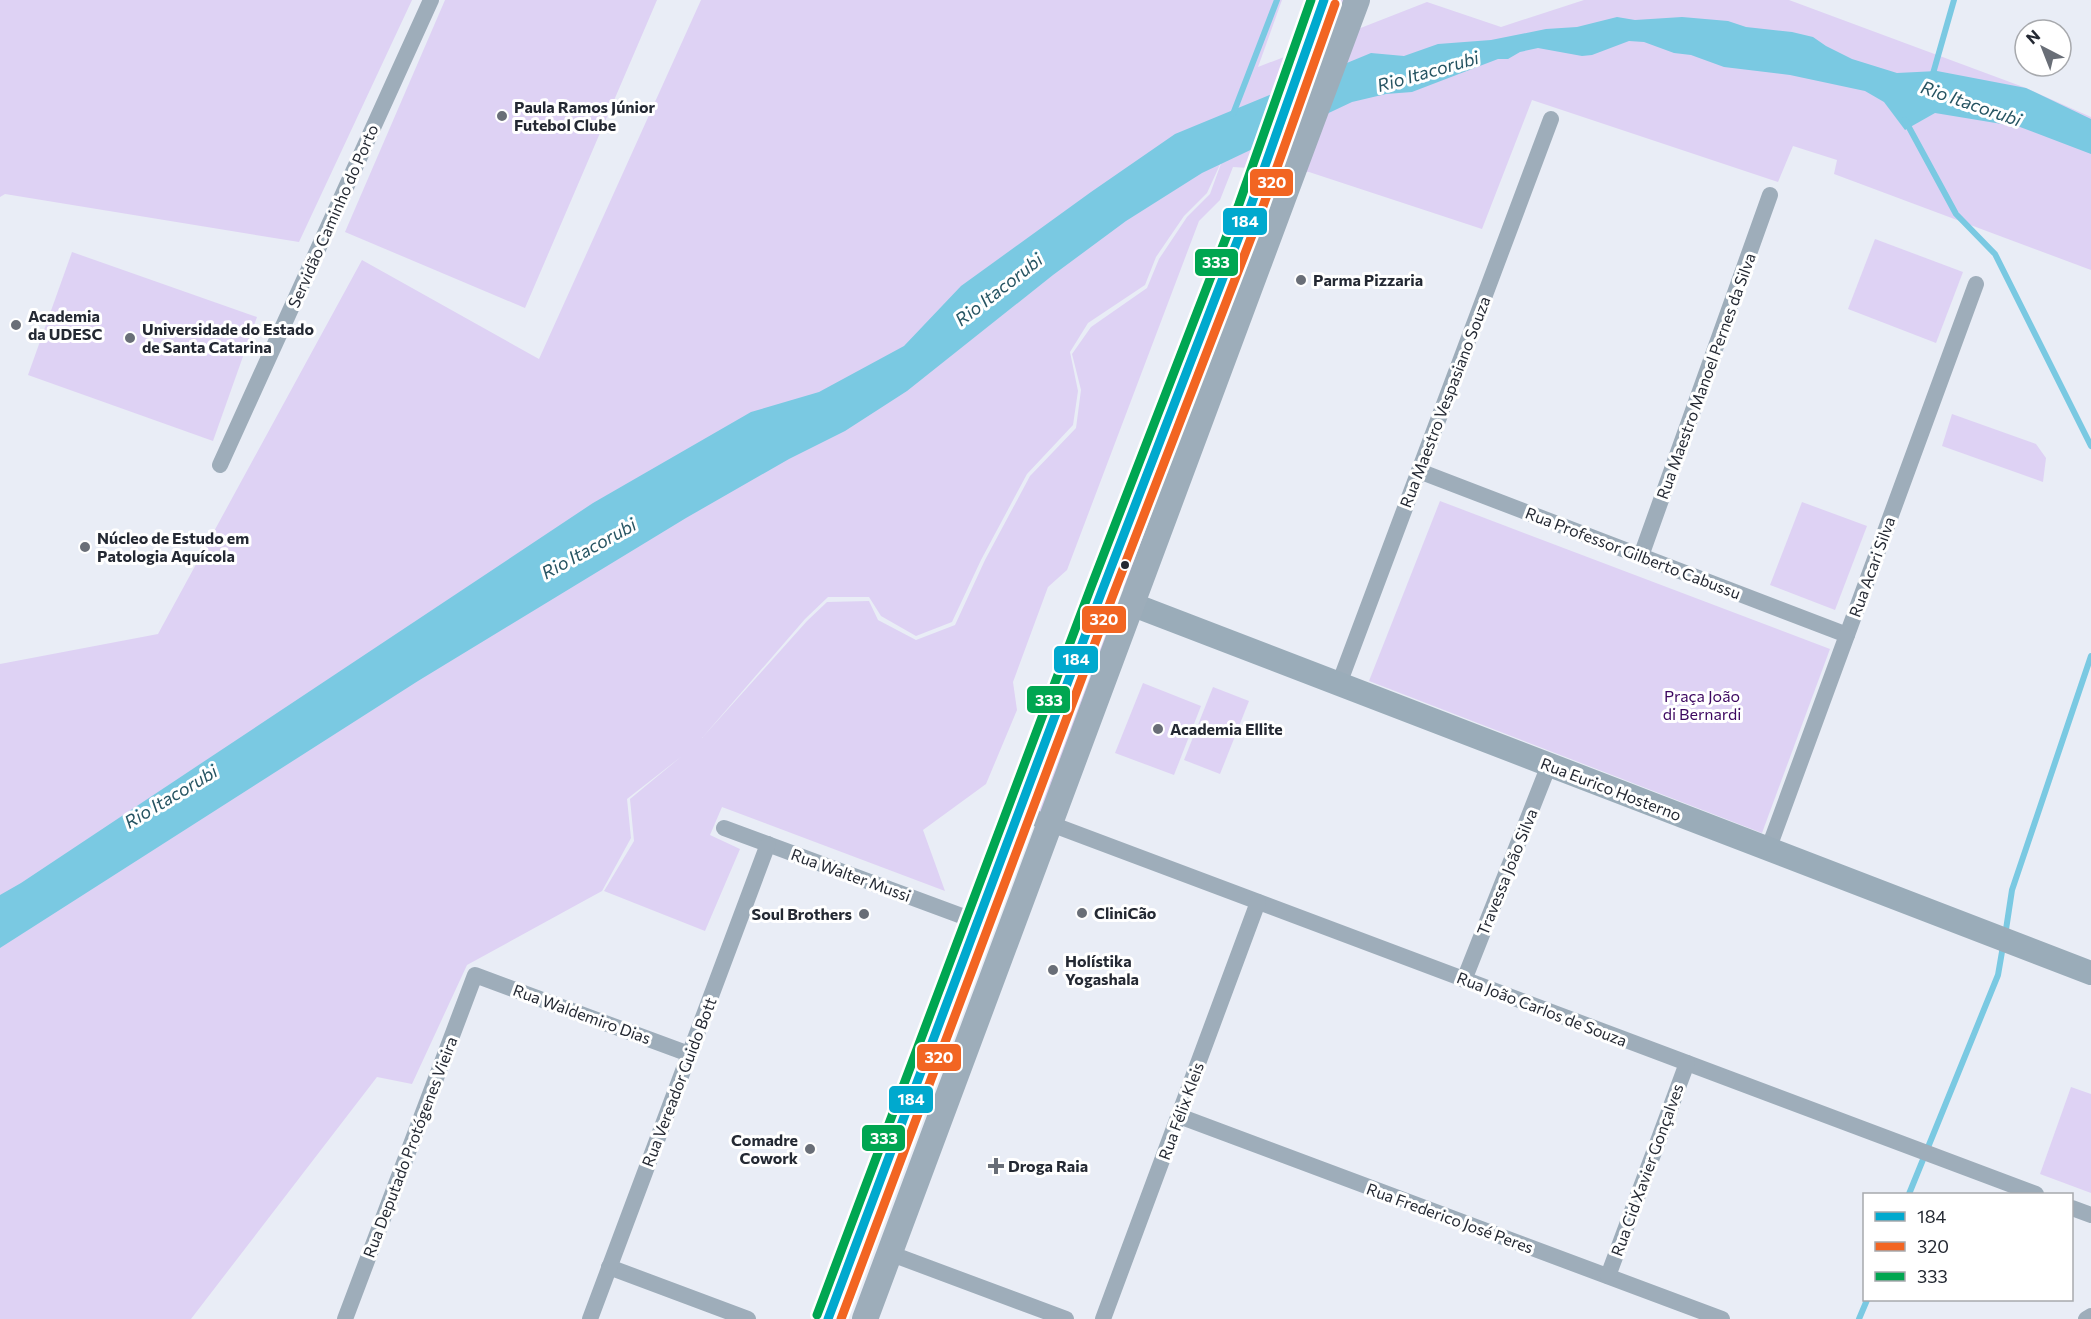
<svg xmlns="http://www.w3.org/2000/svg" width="2091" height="1319" font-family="Commissioner,sans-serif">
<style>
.green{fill:#ded2f4;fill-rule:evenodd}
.water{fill:#7ac9e2}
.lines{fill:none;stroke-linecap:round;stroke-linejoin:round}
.stream{stroke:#7ac9e2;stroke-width:6}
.street{stroke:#9eadba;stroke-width:16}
.secondary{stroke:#9aacb9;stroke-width:24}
.primary{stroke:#9dadba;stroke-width:26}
.bus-1-casing{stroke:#fff;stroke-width:14}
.bus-2-casing{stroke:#fff;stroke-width:14}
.bus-3-casing{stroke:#fff;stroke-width:14}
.bus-1{stroke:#00a9ce;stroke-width:9}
.bus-2{stroke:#f26522;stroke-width:9}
.bus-3{stroke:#00a651;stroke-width:9}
.poi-dot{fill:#696e77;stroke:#fff;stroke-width:2}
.bus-dot{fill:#242933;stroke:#fff;stroke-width:2}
.labels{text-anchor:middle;stroke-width:6;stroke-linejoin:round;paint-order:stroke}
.poi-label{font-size:16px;font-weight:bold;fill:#242933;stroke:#fff;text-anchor:start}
.street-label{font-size:16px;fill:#242933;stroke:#fff}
.park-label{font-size:16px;fill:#3c075f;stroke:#fff}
.water-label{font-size:18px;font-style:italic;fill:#265462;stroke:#fff}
.line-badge{stroke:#fff;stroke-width:2}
.badge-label{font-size:16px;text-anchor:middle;font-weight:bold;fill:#fff}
</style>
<rect width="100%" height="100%" fill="#e9edf6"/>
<g class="green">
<polygon points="0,0 412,0 299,242 5,194 0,197"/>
<polygon points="445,0 657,0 525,308 345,232"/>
<path d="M701 0H1282L1258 67 1323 42 1338 0H1348L1335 38 1427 2 1501 27 1584 0H1789L2026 88 2091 117V270L1834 174 1837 160 1793 146 1778 182 1532 100 1482 229 1309 172 1233 167 1220 200 1199 221 1067 570 1048 587 1013 682 1017 710 986 784 923 830 945 891 722 807 710 835 740 849 705 931 604 891 634 841 630 799 682 756 627 799 631 838 602 891 467 965 412 1084 377 1077 191 1319H0V664L158 634 362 260 539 359ZM1223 158 1210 194 1187 217 1159 259 1147 288 1091 327 1072 354 1081 390 1076 428 1030 476 985 560 955 625 916 640 878 620 869 601 827 602 807 621 702 738 805 619 828 597H869L881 616 916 636 952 622 981 560 1027 474 1073 425 1078 391 1070 352 1088 323 1145 285 1156 257 1184 216 1207 193Z"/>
<polygon points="1268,189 1276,191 1125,589 1118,586"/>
<polygon points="1875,239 1963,272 1936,343 1848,309"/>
<polygon points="72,252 257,317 213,441 28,375"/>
<polygon points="1952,414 2036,444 2046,458 2043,482 1942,446"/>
<polygon points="1440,501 1830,649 1762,833 1369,681"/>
<polygon points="1802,502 1867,526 1835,610 1770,585"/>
<polygon points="1111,606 1118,608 1042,812 1035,810"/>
<polygon points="1143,683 1201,706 1174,775 1115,753"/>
<polygon points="1213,687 1249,701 1220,774 1184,760"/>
<polygon points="2071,1087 2091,1094 2091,1193 2040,1174"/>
</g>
<polygon class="water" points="1617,17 1635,20 1682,17 1728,21 1746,27 1792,32 1813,37 1826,46 1852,59 1897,73 1937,71 2026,88 2091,119 2091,154 2020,127 1935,113 1905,130 1884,102 1865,91 1790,75 1724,67 1691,55 1674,53 1644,42 1629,41 1592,55 1582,56 1538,48 1520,52 1508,59 1498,59 1412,92 1386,94 1352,102 1202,173 1126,221 1053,275 907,391 845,431 789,459 686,518 418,681 0,948 0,895 21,883 593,503 751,412 819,392 904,346 961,286 1091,192 1175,134 1371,53 1404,56 1438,44 1491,40 1546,29 1577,27"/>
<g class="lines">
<g class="stream">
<polyline points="1932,77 1954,0"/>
<polyline points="1233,114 1277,0"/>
<polyline points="1905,120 1956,214 1995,254 2091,446"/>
<polyline points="2005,936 2012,890 2091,656"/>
<polyline points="1909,1194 1998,975 2003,946"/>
<polyline points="1859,1319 1867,1300"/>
</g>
<g class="street">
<polyline points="220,465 431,0"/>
<polyline points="1419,471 1847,635"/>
<polyline points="1641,556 1770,195"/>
<polyline points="1339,684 1551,119"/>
<polyline points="1019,812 2036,1194"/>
<polyline points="724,828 978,922"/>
<polyline points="1768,850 1976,284"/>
<polyline points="1464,980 1549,765"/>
<polyline points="1179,1116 1722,1319"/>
<polyline points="2072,1208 2091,1215"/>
<polyline points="889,1253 1066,1319"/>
<polyline points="609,1267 748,1319"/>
<polyline points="1608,1276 1687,1063"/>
<polyline points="345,1319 475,975 689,1054"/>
<polyline points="590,1319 768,844"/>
<polyline points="1103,1319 1258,902"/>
<polyline points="2086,1319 2091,1316"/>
</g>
<polyline class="secondary" points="1131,604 2091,973"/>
<g class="primary">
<polyline points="828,1319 1102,591 1250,208 1324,0"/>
<polyline points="865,1319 1357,0"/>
</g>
<defs>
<polyline id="bus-1" points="828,1319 1102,591 1250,208 1324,0"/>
<polyline id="bus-2" points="841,1319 1113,595 1261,212 1335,4"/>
<polyline id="bus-3" points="817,1315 1091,587 1239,204 1311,0"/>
</defs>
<use href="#bus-1" class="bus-1-casing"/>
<use href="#bus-2" class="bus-2-casing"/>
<use href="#bus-3" class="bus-3-casing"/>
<use href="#bus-1" class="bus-1"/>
<use href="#bus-2" class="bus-2"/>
<use href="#bus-3" class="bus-3"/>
</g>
<g class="poi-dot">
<circle cx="502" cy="116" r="6"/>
<circle cx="1301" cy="280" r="6"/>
<circle cx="16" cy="325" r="6"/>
<circle cx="130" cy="338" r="6"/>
<circle cx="85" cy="547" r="6"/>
<circle cx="1158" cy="729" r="6"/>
<circle cx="1082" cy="913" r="6"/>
<circle cx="864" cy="914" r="6"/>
<circle cx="1053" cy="970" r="6"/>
<circle cx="810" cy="1149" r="6"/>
<path d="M993 1157h6v6h6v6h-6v6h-6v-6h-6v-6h6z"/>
</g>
<circle class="bus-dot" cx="1125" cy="565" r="5"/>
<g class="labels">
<g class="poi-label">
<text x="514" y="113">Paula Ramos Júnior<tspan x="514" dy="18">Futebol Clube</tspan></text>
<text x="1313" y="286">Parma Pizzaria</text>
<text x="28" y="322">Academia<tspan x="28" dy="18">da UDESC</tspan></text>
<text x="142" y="335">Universidade do Estado<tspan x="142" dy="18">de Santa Catarina</tspan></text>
<text x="97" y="544">Núcleo de Estudo em<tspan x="97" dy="18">Patologia Aquícola</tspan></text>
<text x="1170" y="735">Academia Ellite</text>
<text x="1094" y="919">CliniCão</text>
<text x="852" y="920" text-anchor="end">Soul Brothers</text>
<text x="1065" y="967">Holístika<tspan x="1065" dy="18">Yogashala</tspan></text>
<text x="798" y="1146" text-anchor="end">Comadre<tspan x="798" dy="18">Cowork</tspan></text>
<text x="1008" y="1172">Droga Raia</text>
</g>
<g class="street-label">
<text transform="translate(333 216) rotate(-66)" y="6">Servidão Caminho do Porto</text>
<text transform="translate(1706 376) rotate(-70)" y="6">Rua Maestro Manoel Pernes da Silva</text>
<text transform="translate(1445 402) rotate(-69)" y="6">Rua Maestro Vespasiano Souza</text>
<text transform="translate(1633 553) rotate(21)" y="6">Rua Professor Gilberto Cabussu</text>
<text transform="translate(1872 567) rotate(-70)" y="6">Rua Acari Silva</text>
<text transform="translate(1611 789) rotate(21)" y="6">Rua Eurico Hosterno</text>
<text transform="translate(1507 872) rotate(-68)" y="6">Travessa João Silva</text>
<text transform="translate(851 875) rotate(20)" y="6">Rua Walter Mussi</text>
<text transform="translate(1542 1009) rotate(21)" y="6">Rua João Carlos de Souza</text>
<text transform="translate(582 1014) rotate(20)" y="6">Rua Waldemiro Dias</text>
<text transform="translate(679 1082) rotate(-69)" y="6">Rua Vereador Guido Bott</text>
<text transform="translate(1181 1111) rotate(-70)" y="6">Rua Félix Kleis</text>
<text transform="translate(410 1147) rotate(-69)" y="6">Rua Deputado Protógenes Vieira</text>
<text transform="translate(1647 1170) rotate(-70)" y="6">Rua Cid Xavier Gonçalves</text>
<text transform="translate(1450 1218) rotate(20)" y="6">Rua Frederico José Peres</text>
</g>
<g class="park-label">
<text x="1702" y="702">Praça João<tspan x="1702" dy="18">di Bernardi</tspan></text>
</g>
<g class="water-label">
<text transform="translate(1428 72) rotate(-16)" y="6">Rio Itacorubi</text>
<text transform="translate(1971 104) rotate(19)" y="6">Rio Itacorubi</text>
<text transform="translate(999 290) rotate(-38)" y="6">Rio Itacorubi</text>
<text transform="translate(589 549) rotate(-29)" y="6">Rio Itacorubi</text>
<text transform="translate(171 797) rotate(-31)" y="6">Rio Itacorubi</text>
</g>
</g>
<g class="line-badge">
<rect x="1249" y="168" width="45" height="29" rx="6" fill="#f26522"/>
<rect x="1222" y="207" width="46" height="29" rx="6" fill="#00a9ce"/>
<rect x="1194" y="248" width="45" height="29" rx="6" fill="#00a651"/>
<rect x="1081" y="605" width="46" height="29" rx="6" fill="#f26522"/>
<rect x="1053" y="645" width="46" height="29" rx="6" fill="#00a9ce"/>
<rect x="1026" y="685" width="45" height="29" rx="6" fill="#00a651"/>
<rect x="916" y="1043" width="46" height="29" rx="6" fill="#f26522"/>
<rect x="888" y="1085" width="46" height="29" rx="6" fill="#00a9ce"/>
<rect x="861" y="1124" width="45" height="28" rx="6" fill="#00a651"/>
</g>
<g class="badge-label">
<text x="1272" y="188">320</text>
<text x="1245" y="227">184</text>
<text x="1216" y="268">333</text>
<text x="1104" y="625">320</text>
<text x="1076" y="665">184</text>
<text x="1049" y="706">333</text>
<text x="939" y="1063">320</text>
<text x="911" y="1105">184</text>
<text x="884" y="1144">333</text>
</g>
<rect x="1863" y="1193" width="210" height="108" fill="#ffffff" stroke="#a7a9ad" stroke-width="1.5"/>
<rect x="1875" y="1212" width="30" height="9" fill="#00a9ce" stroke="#a7a9ad" stroke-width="1.5"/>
<text x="1917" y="1223" font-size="18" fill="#242933">184</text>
<rect x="1875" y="1242" width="30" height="9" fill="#f26522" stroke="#a7a9ad" stroke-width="1.5"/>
<text x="1917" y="1253" font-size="18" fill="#242933">320</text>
<rect x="1875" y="1272" width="30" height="9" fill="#00a651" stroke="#a7a9ad" stroke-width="1.5"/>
<text x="1917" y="1283" font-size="18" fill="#242933">333</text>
<g transform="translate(2043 48) rotate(318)"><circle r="28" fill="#ffffff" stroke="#a7a9ad" stroke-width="1.5"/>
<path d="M0-4.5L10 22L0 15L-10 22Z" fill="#696e77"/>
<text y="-9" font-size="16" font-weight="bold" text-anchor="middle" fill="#242933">N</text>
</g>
</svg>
